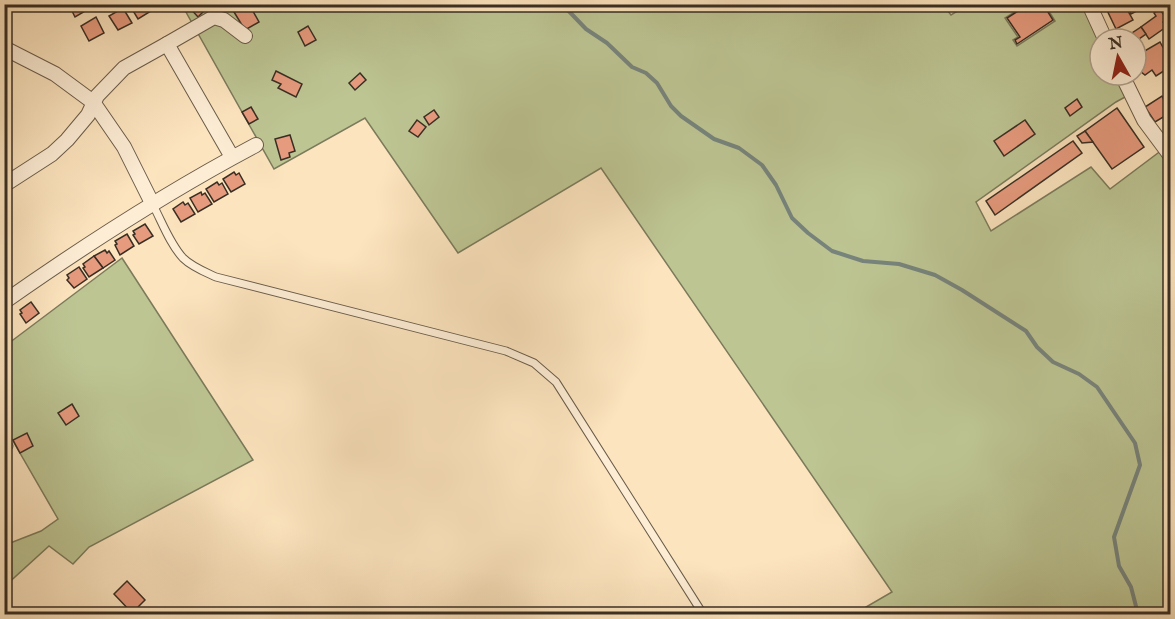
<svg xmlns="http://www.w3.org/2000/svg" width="1175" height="619" font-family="'IM FELL English',serif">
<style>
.green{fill:#bdc593;stroke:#7b7a5b;stroke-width:1.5}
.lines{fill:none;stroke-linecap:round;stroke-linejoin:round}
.stream{stroke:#77847c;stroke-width:4}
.building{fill:#e79b7e;stroke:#392e23;stroke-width:1.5}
.lane-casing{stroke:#6a5c4a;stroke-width:9}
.street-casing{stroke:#6a5c4a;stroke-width:16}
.lane{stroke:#fdedd5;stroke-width:7}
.street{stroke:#fdedd5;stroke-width:14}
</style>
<rect width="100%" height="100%" fill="#fce4be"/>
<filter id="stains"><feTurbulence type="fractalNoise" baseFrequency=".00333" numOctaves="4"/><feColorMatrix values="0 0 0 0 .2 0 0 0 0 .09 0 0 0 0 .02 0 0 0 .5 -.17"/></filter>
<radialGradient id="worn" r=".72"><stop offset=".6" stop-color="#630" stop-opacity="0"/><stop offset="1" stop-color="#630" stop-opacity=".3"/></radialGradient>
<g class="green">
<polygon points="946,4 944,6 951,15 967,5 1026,5 1005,18 1018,37 1013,40 1017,46 1055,21 1045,5 1084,5 1100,39 1100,75 1117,75 1127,96 1116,102 976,202 991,231 1091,167 1110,189 1162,150 1170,160 1170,614 854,614 892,592 601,168 458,253 365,118 274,169 182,5"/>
<polygon points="122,258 253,460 89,547 73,564 49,546 5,586 5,545 41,531 58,519 5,427 5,346"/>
</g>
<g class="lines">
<polyline class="stream" points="562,4 586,29 607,43 632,67 646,73 657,83 671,106 681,116 714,139 739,148 762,165 776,185 792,218 808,233 832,251 863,261 899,264 935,275 962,290 1026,331 1037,347 1053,362 1079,374 1097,387 1135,443 1140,465 1114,537 1119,566 1131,587 1138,614"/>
</g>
<g class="building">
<polygon points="84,4 87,10 75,17 69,5"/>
<polygon points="129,4 147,4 151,11 138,19"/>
<polygon points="192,4 208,4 209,6 198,17 189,7"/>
<polygon points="249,4 259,22 245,30 234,12"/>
<polygon points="1029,4 1043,4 1053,20 1017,44 1015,40 1020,37 1007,18"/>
<polygon points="1104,4 1124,4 1133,20 1116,29"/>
<polygon points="1126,4 1148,4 1148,5 1131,14"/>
<polygon points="123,8 132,23 118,30 109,16"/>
<polygon points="1160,9 1167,20 1163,22 1166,27 1149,39 1141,27 1156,16 1154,13"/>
<polygon points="96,17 104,33 89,41 81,26"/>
<polygon points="308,26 316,40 305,46 298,32"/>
<polygon points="1141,27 1146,34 1136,41 1136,39 1132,39 1129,35"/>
<polygon points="1160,42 1170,60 1170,67 1156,76 1152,70 1145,75 1136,68 1136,56"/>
<polygon points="276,71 302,84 296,97 278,88 281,84 272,80"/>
<polygon points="360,73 366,80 355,90 349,83"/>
<polygon points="1162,96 1170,113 1155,122 1145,107"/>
<polygon points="1077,99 1082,107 1070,116 1065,108"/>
<polygon points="251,107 258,119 249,124 242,112"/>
<polygon points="1117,108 1144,147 1112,169 1085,131"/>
<polygon points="434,110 439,117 429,125 424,117"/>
<polygon points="417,120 426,127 418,137 409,131"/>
<polygon points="1025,120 1035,134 1004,156 994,141"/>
<polygon points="1085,131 1093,142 1082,143 1077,136"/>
<polygon points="290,135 295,151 289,153 290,157 281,160 275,139"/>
<polygon points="1073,141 1082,153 995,215 986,201"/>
<polygon points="234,172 236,175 239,173 245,184 231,192 223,179"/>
<polygon points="217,182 219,185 222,183 228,194 214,202 206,189"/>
<polygon points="201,192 202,195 205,193 212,204 198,212 190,198"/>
<polygon points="183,202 185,205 188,203 195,214 181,222 173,209"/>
<polygon points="145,224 153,236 139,244 133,235 135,234 133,231"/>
<polygon points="127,234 134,246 120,255 115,245 117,244 115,241"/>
<polygon points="105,250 107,253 109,251 115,260 103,268 94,256"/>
<polygon points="94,256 103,268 89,277 83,268 85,267 83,264"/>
<polygon points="79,267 87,279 74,288 67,280 69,278 67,275"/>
<polygon points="31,302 39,313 26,323 20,314 22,313 20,310"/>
<polygon points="72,404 79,416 66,425 58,413"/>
<polygon points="27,433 33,446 20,453 13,440"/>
<polygon points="127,581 145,600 132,613 114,594"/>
</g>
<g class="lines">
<defs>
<g id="lane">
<path d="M153 205C162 222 170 244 183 258 192 267 205 272 216 277L506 351 534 363 556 382 703 614"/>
<polyline points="4,447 9,446"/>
</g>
<g id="street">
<polyline points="1089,4 1105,39"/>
<polyline points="4,11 8,4"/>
<polyline points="4,48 55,74 93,102 124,147 153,205"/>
<polyline points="1122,75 1144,120 1170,155"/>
<polyline points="232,157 167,44 214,17 224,20 245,36"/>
<polyline points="4,185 52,154 67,140 88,115 97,96 124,68 167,44"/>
<path d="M4 302C85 245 169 191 256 145"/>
</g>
</defs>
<use href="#lane" class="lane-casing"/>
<use href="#street" class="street-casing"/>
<use href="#lane" class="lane"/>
<use href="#street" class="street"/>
</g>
<rect width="1175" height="619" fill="none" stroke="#fce4be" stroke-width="24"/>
<rect x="6" y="6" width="1163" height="607" fill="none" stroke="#392e23" stroke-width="3"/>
<rect x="12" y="12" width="1151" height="595" fill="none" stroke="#392e23" stroke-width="1.5"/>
<g transform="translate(1118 57) rotate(351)"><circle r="28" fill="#fdedd5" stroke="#afa18e" stroke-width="1.5"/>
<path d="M0-4.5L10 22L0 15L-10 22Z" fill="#8f2418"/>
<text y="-9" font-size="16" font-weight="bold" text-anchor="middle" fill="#392e23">N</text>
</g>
<rect width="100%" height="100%" filter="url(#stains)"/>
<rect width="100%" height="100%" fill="url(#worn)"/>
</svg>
